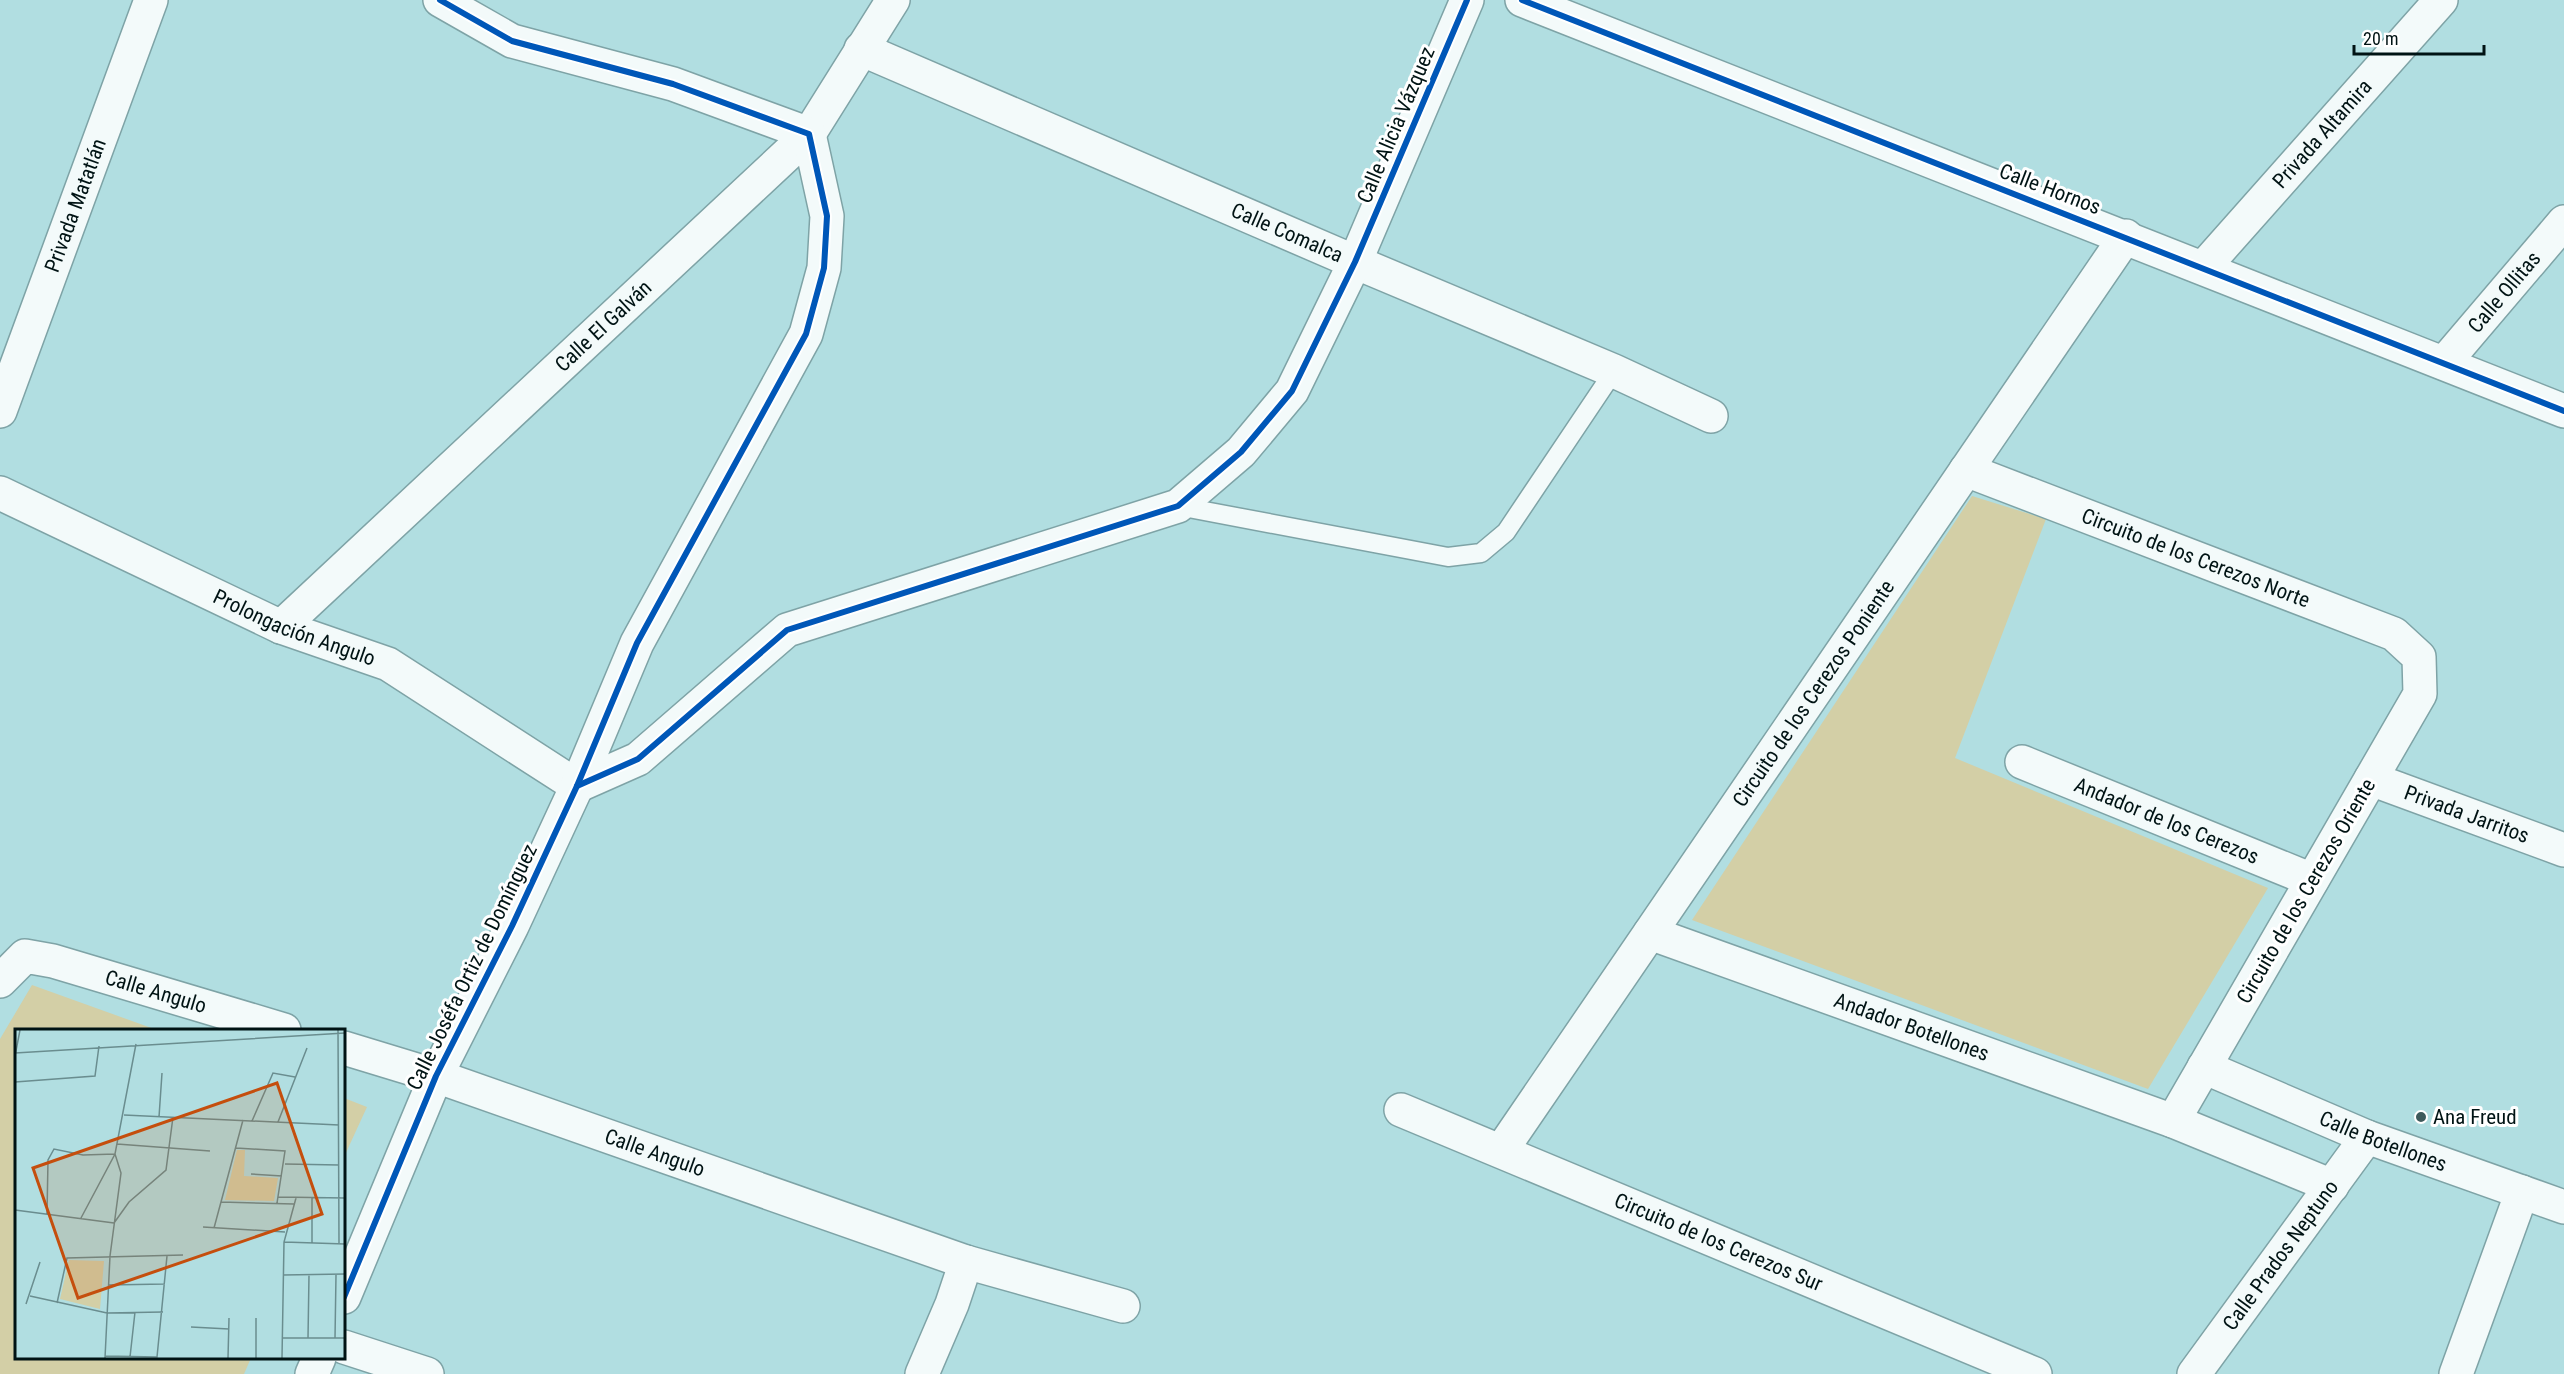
<svg xmlns="http://www.w3.org/2000/svg" width="2564" height="1374" font-family="'Roboto Condensed',sans-serif">
<style>
.green{fill:#d3cfa6}
.lines{fill:none;stroke-linecap:round;stroke-linejoin:round}
.lane-casing{stroke:#7ea3a6;stroke-width:21}
.street-casing{stroke:#7ea3a6;stroke-width:36}
.lane{stroke:#f3fafa;stroke-width:18}
.street{stroke:#f3fafa;stroke-width:33}
.cycleway-casing{stroke:#fff;stroke-width:10}
.cycleway{stroke:#0057b8;stroke-width:6}
.poi-dot{fill:#3e5a5c;stroke:#fff;stroke-width:2}
.labels{text-anchor:middle;stroke-width:6;stroke-linejoin:round;paint-order:stroke}
.street-label{font-size:21px;fill:#001314;stroke:#fff}
.poi-label{font-size:21px;fill:#001314;stroke:#fff;text-anchor:start}
.inset-road{fill:none;stroke:#6a8d8f;stroke-width:1.5}
.view{fill:#c54e0d;fill-opacity:0.15;stroke:#c54e0d;stroke-width:3}
.inset-edge{fill:none;stroke:#001314;stroke-width:3}
</style>
<rect width="100%" height="100%" fill="#b1dee1"/>
<g class="green">
<polygon points="1972,496 2046,519 1955,758 2268,888 2148,1089 1692,920"/>
<polygon points="32,985 157,1030 16,1030 16,1358 251,1358 244,1374 0,1374 0,1039"/>
<polygon points="344,1098 367,1107 344,1157"/>
</g>
<g class="lines">
<defs>
<polyline id="lane" points="1178,506 1448,557 1481,553 1506,532 1614,371"/>
<g id="street">
<polyline points="1522,0 2564,411"/>
<path id="s1" d="M861 49 1355 262 1614 371 1711 416"/>
<path id="s2" d="M2204 267 2441 0"/>
<path id="s3" d="M2444 363 2564 222"/>
<path id="s4" d="M0 411 151 0"/>
<path id="s5" d="M1966 470 2394 634 2419 657 2420 694 2173 1121"/>
<path id="s6" d="M0 493 281 627 388 664 577 786"/>
<path id="s7" d="M281 627 809 134 893 0"/>
<path id="s8" d="M2022 762 2312 880"/>
<path id="s9" d="M2371 779 2564 850"/>
<polyline points="577,786 638,759 787,630 1178,506 1241,452 1292,391 1355,262 1467,0"/>
<path id="s10" d="M1650 933 2173 1121 2332 1186"/>
<path id="s11" d="M0 981 25 956 53 961 284 1030"/>
<path id="s12" d="M344 1048 436 1076 966 1262 1123 1306"/>
<path id="s13" d="M2204 1067 2367 1137 2564 1207"/>
<path id="s14" d="M1401 1110 2035 1374"/>
<path id="s15" d="M1501 1151 2126 236"/>
<polyline points="344,1297 436,1076 512,926 577,786 637,643 806,334 824,268 827,216 809,134 673,84 512,41 440,0"/>
<polyline points="344,1347 427,1374"/>
<polyline points="312,1374 319,1358"/>
<polyline points="922,1374 952,1304 966,1262"/>
<path id="s16" d="M2194 1374 2367 1137"/>
<polyline points="2456,1374 2522,1192"/>
</g>
</defs>
<use href="#lane" class="lane-casing"/>
<use href="#street" class="street-casing"/>
<use href="#lane" class="lane"/>
<use href="#street" class="street"/>
<defs>
<g id="cycleway">
<polyline points="1522,0 2564,411"/>
<polyline points="577,786 638,759 787,630 1178,506 1241,452 1292,391 1355,262 1467,0"/>
<polyline points="344,1297 436,1076 512,926 577,786 637,643 806,334 824,268 827,216 809,134 673,84 512,41 440,0"/>
</g>
</defs>
<use href="#cycleway" class="cycleway-casing"/>
<use href="#cycleway" class="cycleway"/>
</g>
<circle class="poi-dot" cx="2421" cy="1117" r="6"/>
<g class="labels">
<g class="street-label">
<text transform="translate(1396 125) rotate(-67)" y="7">Calle Alicia Vázquez</text>
<text dy="7" stroke="none"><textPath href="#s2" startOffset="178">Privada Altamira</textPath></text>
<text transform="translate(2050 189) rotate(21)" y="7">Calle Hornos</text>
<text dy="7" stroke="none"><textPath href="#s4" startOffset="219">Privada Matatlán</textPath></text>
<text dy="7" stroke="none"><textPath href="#s1" startOffset="464">Calle Comalca</textPath></text>
<text dy="7" stroke="none"><textPath href="#s3" startOffset="93">Calle Ollitas</textPath></text>
<text dy="7" stroke="none"><textPath href="#s7" startOffset="441">Calle El Galván</textPath></text>
<text dy="7" stroke="none"><textPath href="#s5" startOffset="246">Circuito de los Cerezos Norte</textPath></text>
<text dy="7" stroke="none"><textPath href="#s6" startOffset="324">Prolongación Angulo</textPath></text>
<text dy="7" stroke="none"><textPath href="#s15" startOffset="554">Circuito de los Cerezos Poniente</textPath></text>
<text dy="7" stroke="none"><textPath href="#s9" startOffset="102">Privada Jarritos</textPath></text>
<text dy="7" stroke="none"><textPath href="#s8" startOffset="156">Andador de los Cerezos</textPath></text>
<text transform="translate(2306 891) rotate(-60)" y="7">Circuito de los Cerezos Oriente</text>
<text transform="translate(472 967) rotate(-64)" y="7">Calle Joséfa Ortiz de Domínguez</text>
<text dy="7" stroke="none"><textPath href="#s11" startOffset="171">Calle Angulo</textPath></text>
<text dy="7" stroke="none"><textPath href="#s10" startOffset="278">Andador Botellones</textPath></text>
<text dy="7" stroke="none"><textPath href="#s13" startOffset="194">Calle Botellones</textPath></text>
<text dy="7" stroke="none"><textPath href="#s12" startOffset="328">Calle Angulo</textPath></text>
<text dy="7" stroke="none"><textPath href="#s14" startOffset="344">Circuito de los Cerezos Sur</textPath></text>
<text dy="7" stroke="none"><textPath href="#s16" startOffset="147">Calle Prados Neptuno</textPath></text>
</g>
<g class="poi-label">
<text x="2433" y="1124">Ana Freud</text>
</g>
</g>
<g transform="translate(15 1029)">
<rect width="330" height="330" fill="#b1dee1"/>
<path d="M222 121H230L229 147 263 149 259 172 210 171ZM54 231 89 232 85 280 45 270Z" fill="#d3cfa6"/>
<path class="inset-road" d="M323 1 324 214M0 24 330 4M0 27 5 1M0 53 80 47 84 17M109 86 324 96M144 88 147 44M237 92 258 44 280 48M263 93 292 19M102 115 195 122M221 119 270 122 262 174M270 135 324 136M236 145 267 147M263 168 330 169M206 173 279 175M0 181 99 194M32 185 33 131 39 120 68 126 100 125 106 144 95 227 90 329M66 189 100 125 121 15M99 194 114 173 151 141 158 88M188 198 270 203M199 199 228 91M269 213 330 215M297 214V169M268 246 330 245M93 256 150 255M15 267 92 284 148 283M42 274 52 229 168 226M11 275 25 233M176 298 214 300M267 309H330M293 309 294 246M320 309 321 246M90 327 142 328 152 227M115 328 120 283M213 329 214 289M241 329V289M267 329 269 213 281 169"/>
<path class="view" d="M262 54 307 185 63 269 18 139Z"/>
<rect width="330" height="330" class="inset-edge"/>
</g>
<path d="M2354 45v9h130v-9" fill="none" stroke="#001314" stroke-width="3"/>
<text x="2363" y="45" font-size="18" fill="#001314" stroke="#ffffff" stroke-width="4.5" paint-order="stroke">20 m</text>
</svg>
